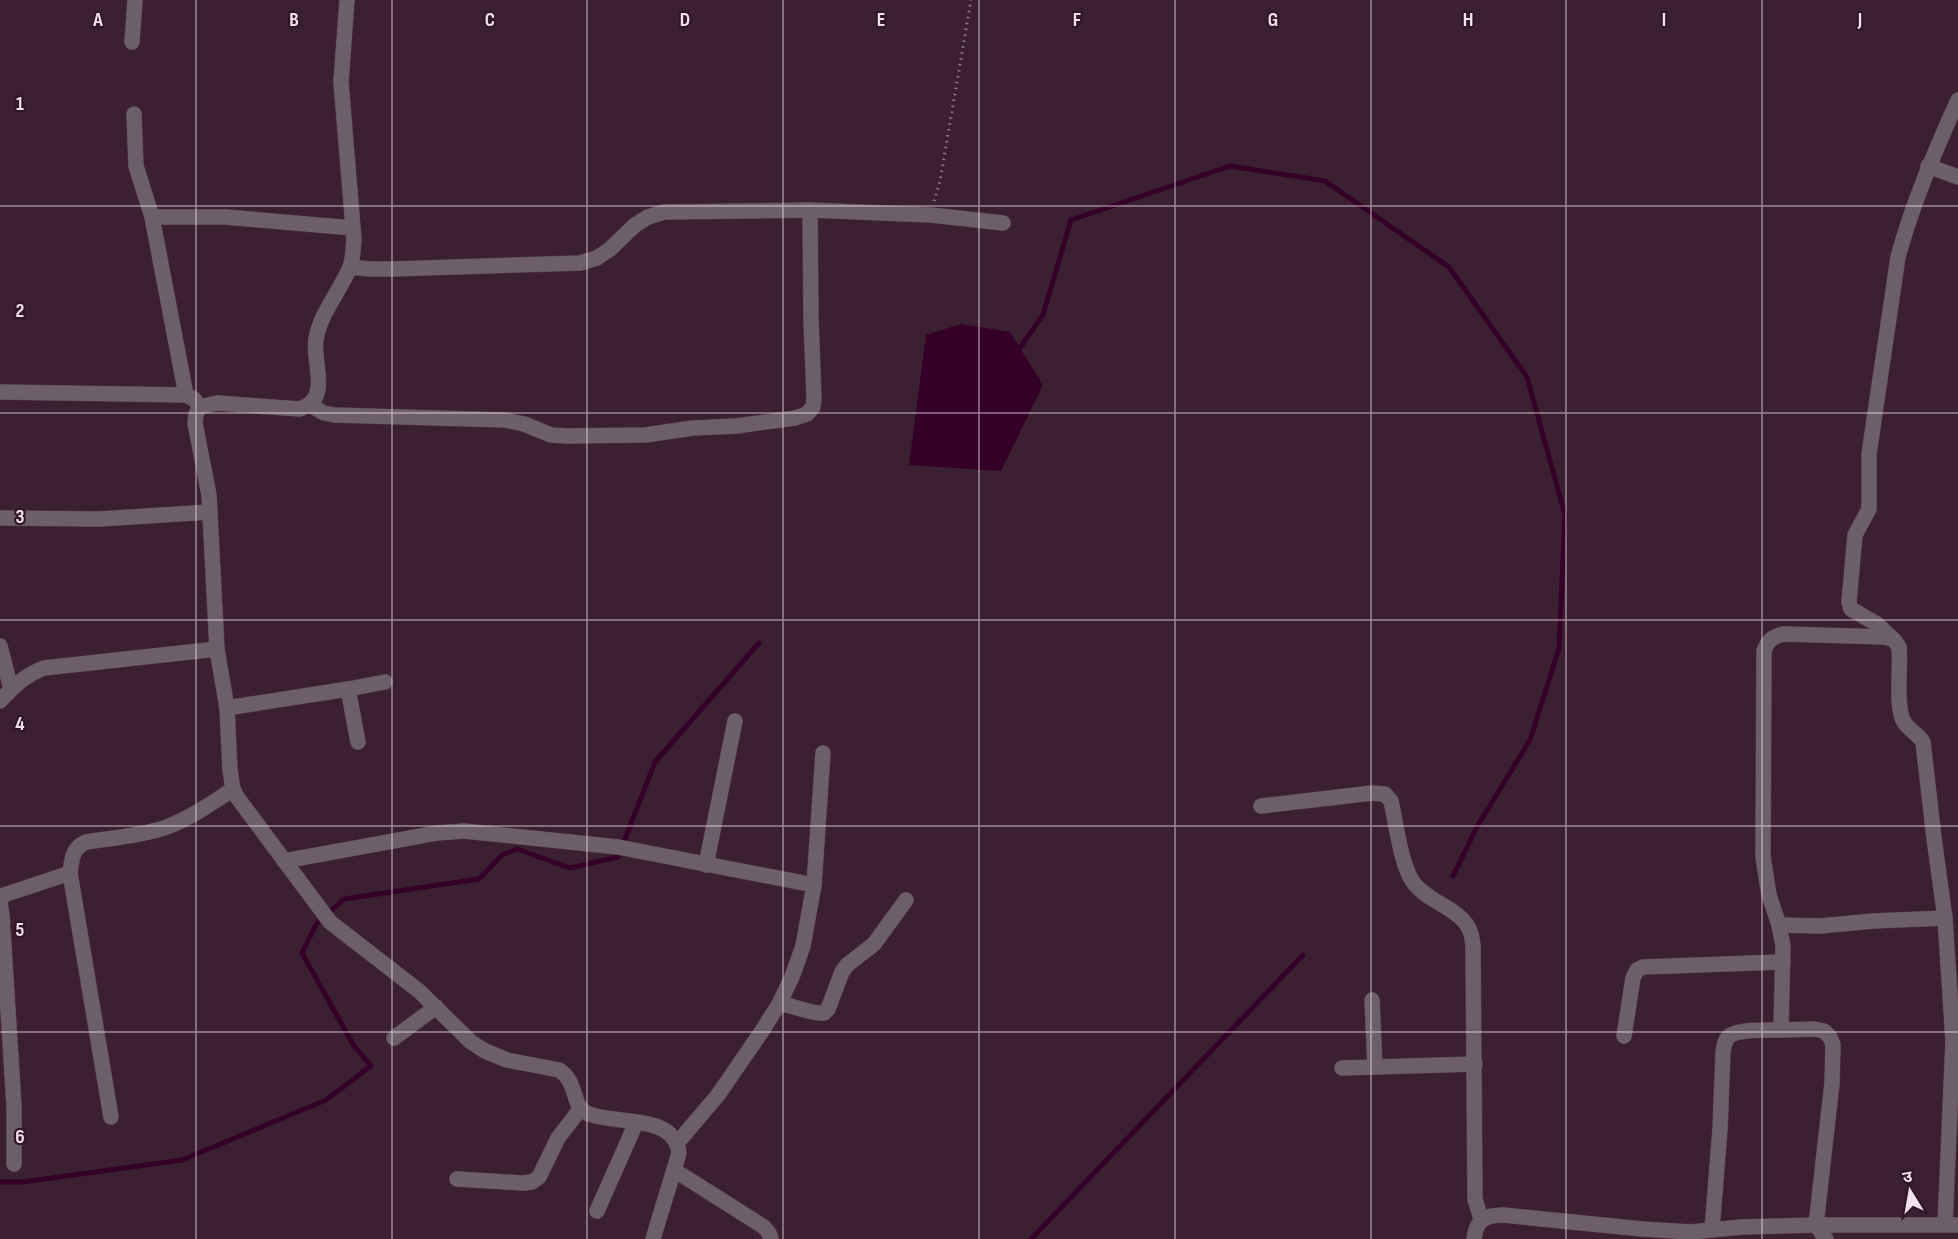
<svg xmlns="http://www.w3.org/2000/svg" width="1958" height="1239" font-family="'Sofia Sans Condensed','Noto Sans Devanagari',sans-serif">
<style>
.water{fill:#340028}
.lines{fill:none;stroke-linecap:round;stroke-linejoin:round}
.stream{stroke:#340028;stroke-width:5}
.minor-casing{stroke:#583f50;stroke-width:16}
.path{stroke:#8f7887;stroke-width:3;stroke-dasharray:1.5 4.5;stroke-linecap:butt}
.minor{stroke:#6d5f67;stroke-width:15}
.grid{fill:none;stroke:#f2e0ec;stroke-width:1.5;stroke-opacity:0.55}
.grid-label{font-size:20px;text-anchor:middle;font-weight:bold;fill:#f2e0ec;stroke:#301728;stroke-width:4.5;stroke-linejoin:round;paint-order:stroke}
</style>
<rect width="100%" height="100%" fill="#3b2032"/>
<polygon class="water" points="961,324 1010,332 1043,385 1001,471 909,465 926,335"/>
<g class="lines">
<g class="stream">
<polyline points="1017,352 1043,315 1071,220 1230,166 1325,181 1449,267 1527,377 1565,515 1559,648 1530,740 1478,825 1453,876"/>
<polyline points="0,1182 23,1182 182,1160 326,1100 371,1066 354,1046 302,953 317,923 344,899 479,879 502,855 517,849 570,868 618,857 655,762 759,643"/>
<polyline points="1031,1239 1303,955"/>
</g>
<defs>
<g id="minor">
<path d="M347 0 341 82 354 240C353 249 353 259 350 267 340 291 320 314 316 339 312 364 332 398 300 409L217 403 200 407 196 414 195 423 209 495 217 649 227 708 230 770 233 789 237 797 330 922 419 991 471 1042 485 1051 507 1060 559 1070C579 1082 570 1107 589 1114 618 1125 675 1114 679 1153L653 1239"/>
<polyline points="132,42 135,0"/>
<polyline points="134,114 136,166 152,217 226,217 353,228"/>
<polyline points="1928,166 1958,177"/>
<polyline points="152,217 186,395"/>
<polyline points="350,267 370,269 392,269 580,263 597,258 610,249 635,225 648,217 664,212 810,210 931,215 1003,223"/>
<polyline points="0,392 186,395 194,399 200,407"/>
<polyline points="310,405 324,413 334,415 505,420 524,424 551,435 567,436 645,435 693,428 736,426 795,418 807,414 813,407 814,398 811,319 810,210"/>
<polyline points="0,518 99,519 210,512"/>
<path d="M1894 640 1877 624 1851 609 1849 602 1855 535 1869 509V454L1898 257C1913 202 1935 151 1958 100"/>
<polyline points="0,646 11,689"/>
<polyline points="348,689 385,682"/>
<path d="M0 701C13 687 25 675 44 668L217 649"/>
<polyline points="227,708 348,689 358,742"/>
<path d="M1261 806 1372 793 1385 794 1391 801C1396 823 1401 865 1413 882 1427 902 1462 909 1470 931 1472 935 1472 940 1473 945L1475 1199 1481 1219"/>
<polyline points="284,861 437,833 464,831 618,847 814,885"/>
<polyline points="706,865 735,721"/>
<polyline points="1779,925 1820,926 1873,921 1945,918"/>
<polyline points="3,930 14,1106 14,1164"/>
<path d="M0 933C6 924 0 911 0 901L4 895 70 873"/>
<polyline points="1372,1000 1375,1067"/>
<path d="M779 1004C794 1005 810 1014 824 1013L828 1009 842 972 847 965 874 944 906 900"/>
<polyline points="1781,1030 1814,1029 1824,1031 1830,1037 1833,1045 1832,1083 1816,1225 1826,1239"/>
<polyline points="1624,1036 1633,978 1637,970 1643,967 1783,962"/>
<polyline points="394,1038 436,1007"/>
<polyline points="1342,1068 1475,1064"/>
<path d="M111 1117 70 873C72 859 72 848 86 842 112 838 139 836 164 828 189 819 211 804 233 789"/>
<polyline points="678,1142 718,1095 762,1031 779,1004 792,977 803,946 814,885 823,753"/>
<polyline points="674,1170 764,1227 769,1233 771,1239"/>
<polyline points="457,1179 523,1183 532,1182 539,1177 558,1138 581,1108"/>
<polyline points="597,1211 636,1123"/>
<path d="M1712 1230 1720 1129 1723 1052C1724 1046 1725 1038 1731 1035 1741 1029 1769 1030 1781 1030L1783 946 1779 925 1769 895 1763 857 1764 651C1768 640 1773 636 1785 634L1885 637 1894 640 1899 647C1901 666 1895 708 1904 722 1909 730 1918 734 1923 742L1934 838 1945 918 1953 1041 1945 1225"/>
<path d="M1474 1239C1476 1220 1485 1215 1503 1215L1642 1229 1691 1232 1742 1227 1816 1225H1958"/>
</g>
</defs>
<use href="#minor" class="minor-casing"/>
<polyline class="path" points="934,201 940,181 971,0"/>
<use href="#minor" class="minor"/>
</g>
<path class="grid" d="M196 0V1239M392 0V1239M587 0V1239M783 0V1239M979 0V1239M1175 0V1239M1371 0V1239M1566 0V1239M1762 0V1239M0 206H1958M0 413H1958M0 620H1958M0 826H1958M0 1032H1958"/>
<g class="grid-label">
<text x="98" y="26">A</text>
<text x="294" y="26">B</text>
<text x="490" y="26">C</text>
<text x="685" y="26">D</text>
<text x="881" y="26">E</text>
<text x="1077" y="26">F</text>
<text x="1273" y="26">G</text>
<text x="1468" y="26">H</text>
<text x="1664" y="26">I</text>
<text x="1860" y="26">J</text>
<text x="20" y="110">1</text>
<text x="20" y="317">2</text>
<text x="20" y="523">3</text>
<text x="20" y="730">4</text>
<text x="20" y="936">5</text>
<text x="20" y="1143">6</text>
</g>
<g transform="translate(1910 1191) rotate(349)" stroke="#301728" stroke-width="4.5" paint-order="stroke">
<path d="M0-4.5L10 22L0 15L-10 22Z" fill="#f2e0ec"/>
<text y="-9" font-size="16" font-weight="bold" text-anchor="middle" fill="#f2e0ec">उ</text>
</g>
</svg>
